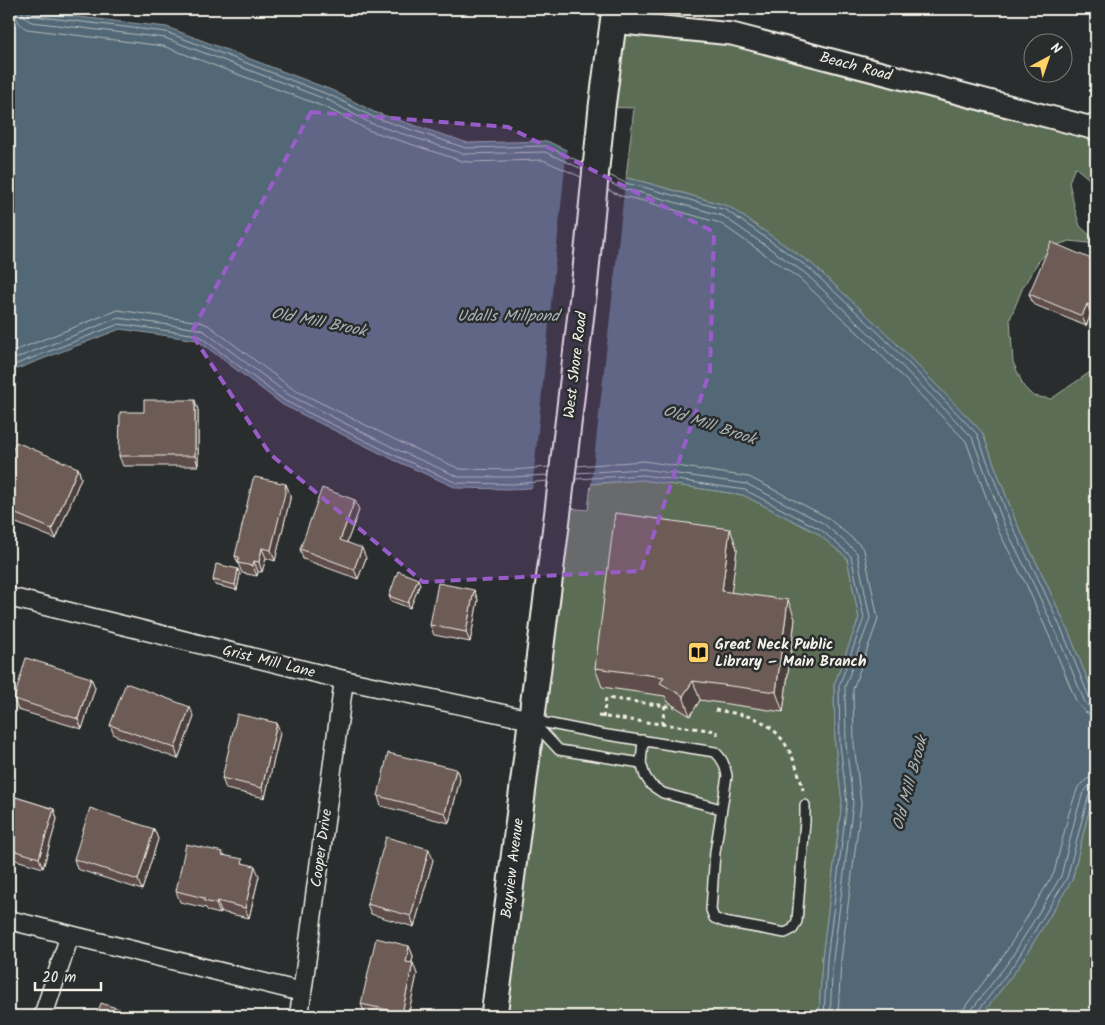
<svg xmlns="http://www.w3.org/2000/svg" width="1105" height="1025" font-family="Kalam,sans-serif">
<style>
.green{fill:#5b6d57;stroke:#a8afa0}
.water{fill:#526876;stroke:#939fa4}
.pier{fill:#2a2d2e}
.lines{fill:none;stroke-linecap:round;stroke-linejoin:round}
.shore{stroke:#b3baba;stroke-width:1}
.service-casing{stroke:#f4f1e8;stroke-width:12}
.minor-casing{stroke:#f4f1e8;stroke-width:21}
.tertiary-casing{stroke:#f4f1e8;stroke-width:25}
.secondary-casing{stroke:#f4f1e8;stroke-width:29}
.path{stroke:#f4f1e8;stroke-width:3;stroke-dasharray:4 4;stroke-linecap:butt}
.service{stroke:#2a2d2e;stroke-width:9}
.minor{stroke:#2a2d2e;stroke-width:18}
.tertiary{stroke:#2a2d2e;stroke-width:21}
.secondary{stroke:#2a2d2e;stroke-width:25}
.wall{fill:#5e4e4b;stroke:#f4f1e8}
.shaded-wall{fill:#4c403d;stroke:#f4f1e8}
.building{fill:#6d5b57;stroke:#f4f1e8}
.marked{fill:#995dc9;fill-opacity:0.2;stroke:#995dc9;stroke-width:4;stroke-dasharray:10 6;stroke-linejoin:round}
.labels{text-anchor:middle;stroke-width:5;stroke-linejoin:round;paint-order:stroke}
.street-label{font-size:15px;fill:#f4f1e8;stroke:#2a2d2e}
.poi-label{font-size:15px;font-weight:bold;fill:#f4f1e8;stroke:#2a2d2e;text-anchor:start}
.water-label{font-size:16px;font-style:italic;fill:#abb3b5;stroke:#2a2d2e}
</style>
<rect width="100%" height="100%" fill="#2a2d2e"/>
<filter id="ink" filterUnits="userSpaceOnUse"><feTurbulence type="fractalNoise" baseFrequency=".02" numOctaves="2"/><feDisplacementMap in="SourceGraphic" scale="10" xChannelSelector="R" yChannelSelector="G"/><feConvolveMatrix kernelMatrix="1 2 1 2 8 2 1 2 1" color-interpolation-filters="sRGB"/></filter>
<g filter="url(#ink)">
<g class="green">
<polygon points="613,22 732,34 1059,119 1080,136 1096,144 1096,185 1075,167 1069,182 1075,210 1080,226 1096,241 1096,244 1070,241 1053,246 1038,262 1023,287 1010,319 1013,362 1024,387 1033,396 1051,399 1096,368 1096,701 1069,633 1043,576 1016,522 982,432 884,331 812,264 728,206 644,182 626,178 634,108 602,107"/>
<polygon points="642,480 743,495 817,533 847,558 859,618 834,685 835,744 842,802 822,958 819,1016 494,1016 558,507 588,510 591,484"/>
<polygon points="1096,789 1096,1016 981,1016 1019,966 1072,880 1087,818"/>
</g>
<polygon class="water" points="9,9 167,27 334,91 374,112 468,143 547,141 626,178 644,182 728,206 812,264 884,331 982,432 1016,522 1043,576 1069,633 1096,701 1096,789 1087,818 1072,880 1019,966 981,1016 819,1016 822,958 842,802 835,744 834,685 859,618 847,558 817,533 743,495 642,480 514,489 457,488 394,460 283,405 197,340 120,329 9,372"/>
<polygon class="pier" points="567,147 626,175 591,486 532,490"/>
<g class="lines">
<g class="shore">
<path d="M15 9C15 18 19 25 27 29L163 46 327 108 368 130 462 161 469 162 543 160 581 177"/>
<path d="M22 9C22 16 26 20 32 22L165 38 330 101 370 123 464 154 545 152 582 169"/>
<polyline points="28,9 29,14 33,16 166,32 332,96 373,117 466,148 546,146 583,163"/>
<polyline points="609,175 625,183 643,187 726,210 809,268 881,335 977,434 1011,524 1038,578 1064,635 1089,697 1092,700 1096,701"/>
<polyline points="608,182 623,189 642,193 723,216 805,273 876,340 972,437 1005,527 1032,581 1058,637 1084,700 1088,706 1096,707"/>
<polyline points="608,190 621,196 640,200 720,223 800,279 871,345 966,441 998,530 1026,584 1051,640 1077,703 1085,712 1090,714 1096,715"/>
<polyline points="9,353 118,310 200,322 208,325 293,389 402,443 460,469 513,470 549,467"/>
<polyline points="9,361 118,318 199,329 204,331 289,395 398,450 459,477 513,477 548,475"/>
<polyline points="9,367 119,324 198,335 285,401 396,456 457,483 513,484 548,481"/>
<polyline points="577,466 644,461 749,477 827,517 859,544 864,550 878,619 876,625 853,689 854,743 861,804 841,960 838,1016"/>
<polyline points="576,473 643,469 747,484 823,523 853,549 857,553 870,618 845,687 846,744 853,803 833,959 830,1016"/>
<polyline points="575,479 643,475 745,490 820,529 851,556 864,618 839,686 840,744 847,803 827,959 824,1016"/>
<polyline points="963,1016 964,1009 967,1004 1004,955 1054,873 1069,813 1078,787 1087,779 1096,777"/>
<polyline points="971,1016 973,1008 1010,960 1061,876 1076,815 1083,793 1089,786 1096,785"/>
<polyline points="977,1016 978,1011 1015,963 1067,878 1083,816 1089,795 1092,792 1096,791"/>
</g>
<defs>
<g id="service">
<polyline points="643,740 641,763 645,776 651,785 663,793 721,809"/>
<path d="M641 763 559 750 531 720 601 734 715 752C723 759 725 766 727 776L715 852 711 910 714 918 724 922 785 933 793 929 797 921 805 821V805"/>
</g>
<g id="minor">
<polyline points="9,597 344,680 531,720"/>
<polyline points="9,920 302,992"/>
<polyline points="43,1016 70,935"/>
<polyline points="299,1016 344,680"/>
</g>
<polyline id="tertiary" points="613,22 732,34 1096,129"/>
<polyline id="secondary" points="494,1016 558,510 585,279 602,107 615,9"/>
</defs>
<use href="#service" class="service-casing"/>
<use href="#minor" class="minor-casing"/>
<use href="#tertiary" class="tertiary-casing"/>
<use href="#secondary" class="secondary-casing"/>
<g class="path">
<path d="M715 710C728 712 741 714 754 718 785 730 796 761 803 790"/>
<polyline points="598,716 717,731 717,737"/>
<polyline points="603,718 606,698 675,707"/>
<polyline points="662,725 665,705"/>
</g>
<use href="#service" class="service"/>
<use href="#minor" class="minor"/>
<use href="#tertiary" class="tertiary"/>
<use href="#secondary" class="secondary"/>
</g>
<g class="wall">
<polygon points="1096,261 1096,316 1091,314 1086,326 1033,304 1029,294"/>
<polygon points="198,410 198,466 123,466 119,456 144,412"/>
<polygon points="9,459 78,468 81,478 56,539 9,520"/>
<polygon points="286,484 290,495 290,499 275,561 266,558 262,572 258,572 257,576 242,573 235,556"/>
<polygon points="359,510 347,542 366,558 358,579 303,559 300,549"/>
<polygon points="730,529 737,549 731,592 795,619 783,712 700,700 690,716 668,702 665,696 602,687 595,668"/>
<polygon points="240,574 237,590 215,585 213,580"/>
<polygon points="420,584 410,608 391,601 389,596"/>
<polygon points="474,590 478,600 470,642 434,635 430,625"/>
<polygon points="91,678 95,688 82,729 18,710 14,699"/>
<polygon points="194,717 178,759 114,735 110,725"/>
<polygon points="280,733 265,798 226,789 222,778"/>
<polygon points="456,769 460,779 449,823 381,806 378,796"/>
<polygon points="9,795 54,809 57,819 43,868 9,858"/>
<polygon points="154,829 158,839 142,890 77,869 74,859"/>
<polygon points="224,855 245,864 259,876 249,918 221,912 220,914 208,911 206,908 180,902 176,891"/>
<polygon points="433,860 414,927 371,914 367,904"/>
<polygon points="409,946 413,956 412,963 417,974 408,1016 373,1016 365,1015 361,1004"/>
</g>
<g class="shaded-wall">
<polygon points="1087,304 1091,314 1086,326 1082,316"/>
<polygon points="195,400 198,410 198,466 195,456"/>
<polygon points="78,468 81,478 56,539 52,529"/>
<polygon points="286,484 290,495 290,499 275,561 271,550"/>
<polygon points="355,500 359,510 344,550 340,540"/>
<polygon points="730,529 737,549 729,610 722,591"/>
<polygon points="262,548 266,558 262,572 259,562"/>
<polygon points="362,548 366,558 358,579 354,569"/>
<polygon points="254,561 258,572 257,576 253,566"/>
<polygon points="238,569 240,574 237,590 235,585"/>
<polygon points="418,579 420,584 410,608 408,603"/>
<polygon points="474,590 478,600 470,642 466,632"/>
<polygon points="788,600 795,619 783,712 776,692"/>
<polygon points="91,678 95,688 82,729 78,719"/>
<polygon points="693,681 700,700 690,716 683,696"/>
<polygon points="190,707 194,717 178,759 175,748"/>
<polygon points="277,723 280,733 265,798 262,788"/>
<polygon points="456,769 460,779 449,823 445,813"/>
<polygon points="54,809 57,819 43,868 39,858"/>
<polygon points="154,829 158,839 142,890 138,880"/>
<polygon points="429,849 433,860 414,927 411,916"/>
<polygon points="255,866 259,876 249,918 245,908"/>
<polygon points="217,901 221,912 220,914 216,904"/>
<polygon points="409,946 413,956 410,972 406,962"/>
<polygon points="413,963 417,974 408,1016 404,1016 402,1013"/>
</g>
<g class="building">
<polygon points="1051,242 1096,261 1096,308 1087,304 1082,316 1029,294"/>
<polygon points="144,400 195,400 195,456 119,456 120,412 144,412"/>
<polygon points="16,442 78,468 52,529 9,511 9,459"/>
<polygon points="255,477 286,484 285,488 286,489 271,550 262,548 259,562 254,561 253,566 238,563 239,557 235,556 253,479 254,479"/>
<polygon points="322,488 355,500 340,540 362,548 354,569 300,549"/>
<polygon points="615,513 730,529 722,591 788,600 776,692 693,681 683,696 660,683 664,677 595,668"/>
<polygon points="216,564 238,569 235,585 213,580"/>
<polygon points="398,571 418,579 408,603 389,596"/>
<polygon points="438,583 474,590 466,632 430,625"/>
<polygon points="26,658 91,678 78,719 14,699"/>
<polygon points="126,683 190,707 175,748 110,725"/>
<polygon points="237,714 277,723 262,788 222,778"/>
<polygon points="388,753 456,769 445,813 378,796"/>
<polygon points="9,795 54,809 39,858 9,849"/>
<polygon points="90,808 154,829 138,880 74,859"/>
<polygon points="386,837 429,849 411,916 367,904"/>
<polygon points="186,844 223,852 222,855 243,859 242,863 255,866 245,908 217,901 216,904 204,901 204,898 176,891"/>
<polygon points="376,938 409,946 406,962 413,963 402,1013 361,1004"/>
<polygon points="101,1003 141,1016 97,1016"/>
</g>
</g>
<path class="marked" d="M311 112 508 127 714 232 710 371 641 571 423 582 270 454 191 333Z"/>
<defs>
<symbol id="library-square" viewBox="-11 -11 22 22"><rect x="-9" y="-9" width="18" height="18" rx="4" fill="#ffd166" stroke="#2a2d2e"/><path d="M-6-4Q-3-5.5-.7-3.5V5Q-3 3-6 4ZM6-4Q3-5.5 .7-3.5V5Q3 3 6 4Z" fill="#111"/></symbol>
</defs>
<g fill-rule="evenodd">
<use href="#library-square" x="686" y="640" width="25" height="25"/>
</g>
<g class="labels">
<g class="street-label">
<text transform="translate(856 66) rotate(15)" y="5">Beach Road</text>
<text transform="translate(575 365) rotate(-83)" y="5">West Shore Road</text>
<text transform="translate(269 661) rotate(14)" y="5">Grist Mill Lane</text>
<text transform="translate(321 848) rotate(-82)" y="5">Cooper Drive</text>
<text transform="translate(512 868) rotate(-83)" y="5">Bayview Avenue</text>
</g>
<g class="poi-label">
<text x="715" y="649">Great Neck Public<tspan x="715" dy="17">Library – Main Branch</tspan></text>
</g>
<g class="water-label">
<text x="508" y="321">Udalls Millpond</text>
<text transform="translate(319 321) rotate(11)" y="6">Old Mill Brook</text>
<text transform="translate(710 424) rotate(18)" y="6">Old Mill Brook</text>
<text transform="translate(909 783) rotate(-75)" y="6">Old Mill Brook</text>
</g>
</g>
<rect width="1105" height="1025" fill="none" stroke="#2a2d2e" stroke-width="30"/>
<rect x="15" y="15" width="1075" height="995" fill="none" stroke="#f4f1e8" stroke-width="2" filter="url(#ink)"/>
<g transform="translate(1048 58) rotate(40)"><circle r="24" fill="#2a2d2e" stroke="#7b7b78"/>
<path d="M0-4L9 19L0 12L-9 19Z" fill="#ffd166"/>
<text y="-8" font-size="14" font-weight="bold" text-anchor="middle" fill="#f4f1e8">N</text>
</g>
<path d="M35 982v8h66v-8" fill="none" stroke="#f4f1e8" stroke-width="2.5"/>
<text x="42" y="982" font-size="15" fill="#f4f1e8" stroke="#2a2d2e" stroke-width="4" paint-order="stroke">20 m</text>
</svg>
